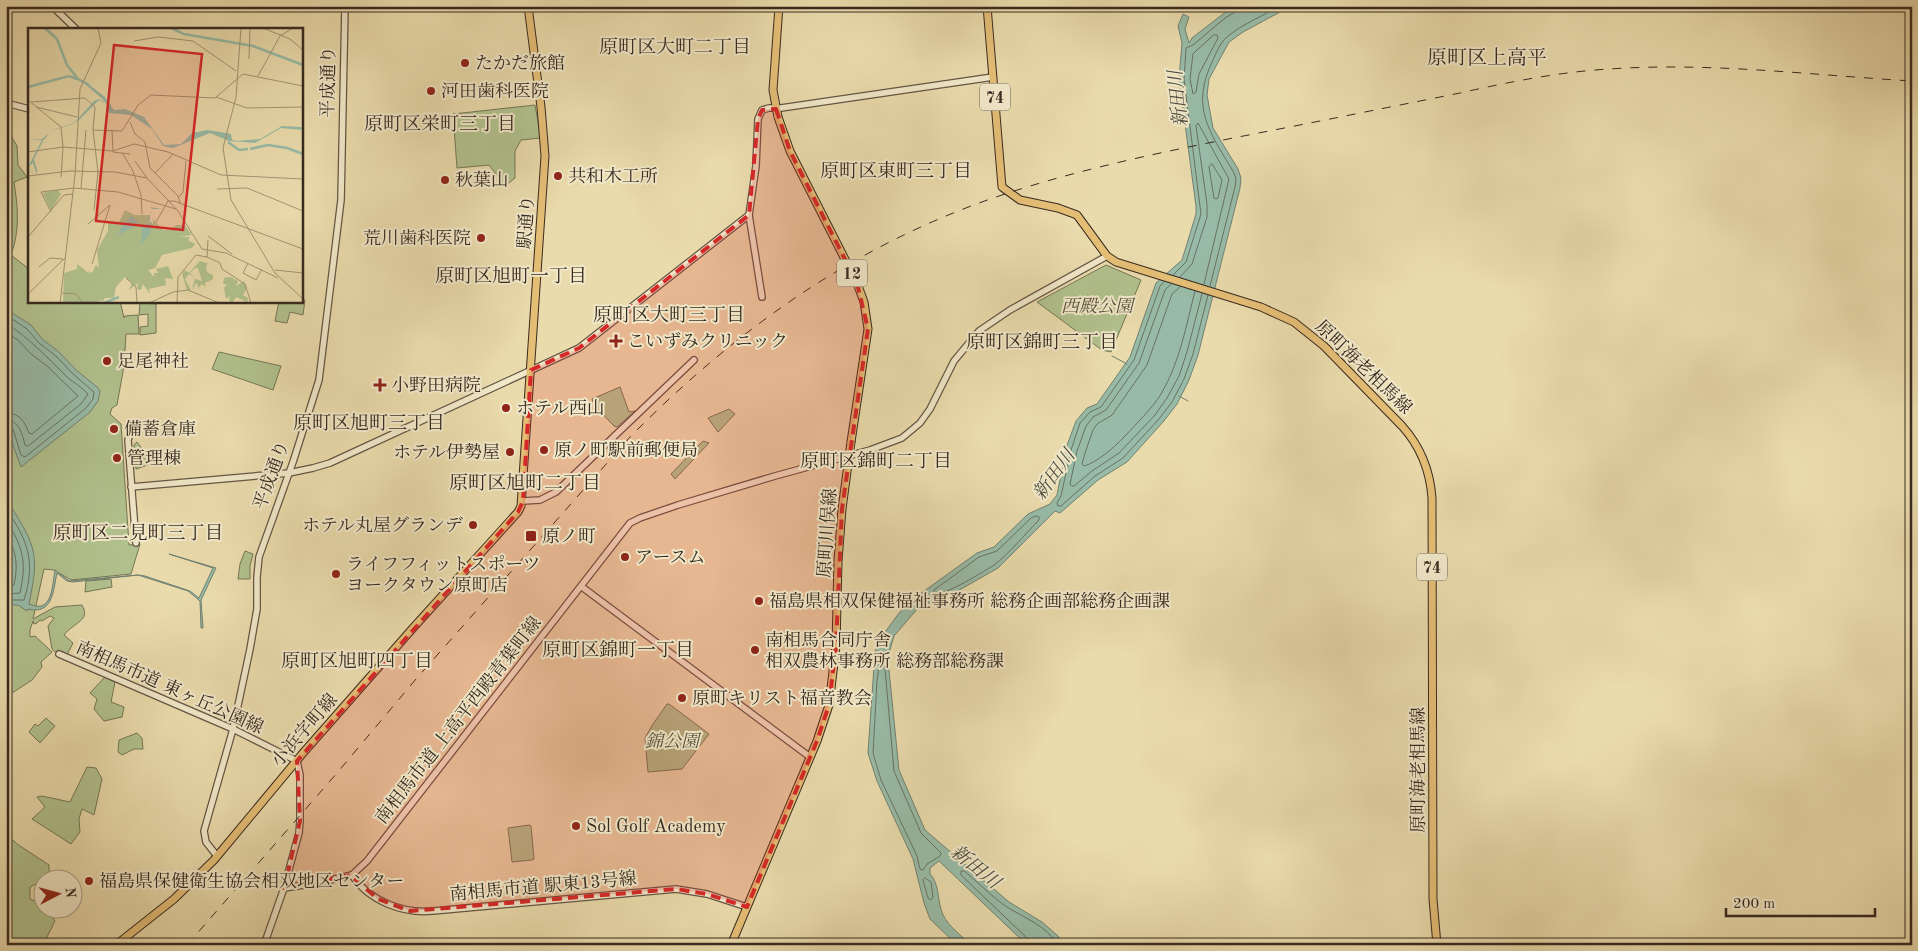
<svg xmlns="http://www.w3.org/2000/svg" width="1918" height="951" font-family="'Old Standard TT','Noto Serif JP',serif">
<style>
.green{fill:#b1c18d;stroke:#747657}
.water{fill:#98bba7;stroke:#718171}
.lines{fill:none;stroke-linecap:round;stroke-linejoin:round}
.shore{stroke:#687264;stroke-width:1}
.stream{stroke:#718171;stroke-width:1}
.minor-casing{stroke:#645644;stroke-width:8}
.major-casing{stroke:#372a21;stroke-width:9}
.minor{stroke:#f1e8c9;stroke-width:5.5}
.major{stroke:#e5be76;stroke-width:7}
.rail{stroke:#372a21;stroke-width:1;stroke-dasharray:9 9;stroke-linecap:butt}
.major-bridge-casing{stroke:#372a21;stroke-width:9;stroke-linecap:butt}
.major-bridge{stroke:#e5be76;stroke-width:7}
.marked{fill:#d62828;fill-opacity:0.2;stroke:#d62828;stroke-width:4;stroke-dasharray:10 6;stroke-linejoin:round}
.poi-dot{fill:#8f2418;stroke:#f1e8c9;stroke-width:2}
.labels{text-anchor:middle;stroke-width:4;stroke-linejoin:round;paint-order:stroke}
.shield{fill:#f1e8c9;stroke:#6f6353;stroke-width:1}
.shield-label{font-size:16px;font-weight:bold;fill:#372a21}
.poi-label{font-size:18px;fill:#372a21;stroke:#f1e8c9;text-anchor:start}
.street-label{font-size:18px;fill:#372a21;stroke:#f1e8c9}
.park-label{font-size:18px;font-style:italic;fill:#56503c;stroke:#f1e8c9}
.neighbourhood-label{font-size:19px;fill:#372a21;stroke:#f1e8c9}
.water-label{font-size:19px;font-style:italic;fill:#4f4e42;stroke:#f1e8c9}
.quarter-label{font-size:20px;fill:#372a21;stroke:#f1e8c9}
.inset-river{fill:none;stroke:#98bba7;stroke-width:2.5}
.inset-road{fill:none;stroke:#a29474;stroke-width:1}
.view{fill:#d62828;fill-opacity:0.15;stroke:#d62828;stroke-width:2.5}
.inset-edge{fill:none;stroke:#372a21;stroke-width:2.5}
</style>
<rect width="100%" height="100%" fill="#eadbac"/>
<filter id="stains"><feTurbulence type="fractalNoise" baseFrequency=".004" numOctaves="4"/><feColorMatrix values="0 0 0 0 .2 0 0 0 0 .09 0 0 0 0 .02 0 0 0 .5 -.17"/></filter>
<radialGradient id="worn" r=".72"><stop offset=".6" stop-color="#630" stop-opacity="0"/><stop offset="1" stop-color="#630" stop-opacity=".3"/></radialGradient>
<g class="green">
<polygon points="535,105 541,138 521,140 515,151 515,178 505,186 489,165 457,168 453,114"/>
<path d="M6 134H10L17 146 18 165 27 177 14 182C18 208 20 230 11 255L29 269V301H120L124 318 125 316 138 315 139 334H126L124 366 117 405 112 408 110 414 121 424 129 545 140 544 131 574 71 580 54 570 44 569 33 619 55 607 82 605C91 621 74 622 64 635L73 643 67 655 64 652H55L52 649 48 626 54 618 50 616 42 621 40 620 37 623 34 624 33 621 30 630V637L35 636 52 652 41 662 42 667 32 680 6 697Z"/>
<polygon points="1106,265 1141,280 1111,352 1102,350 1037,302"/>
<polygon points="301,300 305,300 303,315 290,312 287,323 275,321 279,301 301,301"/>
<polygon points="140,303 156,304 156,333 140,335 140,327 148,326 148,314 139,315"/>
<polygon points="219,352 281,366 273,390 212,369"/>
<polygon points="620,387 629,412 635,411 617,427 614,426 594,405 592,399"/>
<polygon points="729,409 735,414 718,432 708,418"/>
<polygon points="703,441 709,443 675,479 671,474"/>
<polygon points="137,442 153,463 136,469 134,445"/>
<polygon points="245,551 253,554 250,566 250,579 238,579 240,564"/>
<polygon points="111,579 112,587 85,592 86,581"/>
<polygon points="105,677 115,682 111,702 124,707 122,717 104,721 94,709 97,699 90,693"/>
<polygon points="667,704 669,704 709,734 682,769 648,772 645,738 653,724"/>
<polygon points="46,718 55,726 40,743 29,732 35,724 38,726"/>
<polygon points="137,733 142,738 143,749 134,749 122,755 118,752 119,740"/>
<polygon points="87,767 96,768 102,779 94,815 82,809 79,819 80,832 71,844 32,819 45,807 37,797 42,796 70,802"/>
<polygon points="529,825 531,826 534,859 532,860 512,862 508,828"/>
<polygon points="6,833 17,844 49,865 49,877 42,878 42,881 30,887 30,899 42,904 42,908 47,909 55,921 43,945 6,945"/>
</g>
<g class="water">
<path d="M1236 6H1291L1243 32 1229 42 1209 79 1207 95 1213 128 1238 169 1241 178 1240 188 1198 355 1189 380 1177 404 1163 422 1127 462 1098 480 1060 513 1055 511 998 568 954 593 919 607 894 636 889 653V670L899 770 925 830 1009 902 1042 922 1058 936 1063 945H1027L939 861 930 868V874C940 884 937 902 943 915 949 927 962 936 971 945H957L930 919 924 903 913 859 877 781 868 753 875 652 880 639 899 613 920 594 977 553 994 547 1028 514 1050 504 1057 495 1066 448 1076 421 1087 408 1097 404 1130 357 1156 283 1182 260 1196 214V206L1179 79 1182 43 1178 26 1183 14 1189 17 1185 29 1189 43 1192 38 1223 14Z"/>
<polygon points="6,309 31,325 42,339 59,352 76,370 97,387 100,391 98,401 90,412 21,467 6,426"/>
<path d="M6 503 10 505C37 548 39 555 29 604 32 605 37 607 41 606 53 603 53 580 55 570L69 581 138 575 145 576 190 591 199 598 213 568 169 554 216 568 201 600 203 628H201L200 601 188 591 138 575 73 582 67 581 57 573C53 591 53 615 28 609L27 611 18 605H6Z"/>
</g>
<g class="lines">
<g class="shore">
<polygon points="1214,35 1217,35 1218,38 1199,74 1196,92 1193,94 1190,79 1193,54"/>
<polygon points="1212,164 1222,180 1218,198 1216,199 1214,198 1209,167"/>
<polyline points="1173,275 1186,262 1201,214 1184,79 1186,48 1193,45 1225,18 1235,12 1237,6"/>
<polyline points="1180,277 1192,264 1207,217 1207,204 1196,126 1198,123 1229,179 1204,284"/>
<polyline points="1164,282 1160,286 1134,360 1101,407 1090,412 1080,423 1071,450 1061,496 1057,503 1058,506 1061,506 1095,476 1123,458 1159,419 1172,402 1184,379 1193,354 1208,295"/>
<polyline points="1171,284 1165,290 1139,363 1106,410 1093,417 1086,426 1077,451 1070,484 1072,486 1074,486 1092,471 1119,453 1155,415 1167,398 1179,376 1187,352 1202,294"/>
<path d="M1210 286 1235 187 1236 178 1233 171C1209 131 1190 107 1213 60 1216 53 1220 43 1227 37 1242 24 1263 16 1280 6"/>
<path d="M1180 287 1172 294 1147 365 1112 415 1097 424 1093 430 1085 453 1082 464 1084 466C1096 463 1115 447 1124 437 1137 423 1151 410 1161 394 1180 362 1186 326 1195 291"/>
<polyline points="6,315 27,329 39,343 56,356 73,374 94,392 93,399 86,408 25,457 21,455 13,429 6,427"/>
<path d="M6 323C29 338 48 358 67 377 74 383 82 387 88 394L81 404 28 446 25 445C22 434 20 421 6 420"/>
<path d="M6 332 18 340 30 353 47 366 78 396 32 434 29 433C24 421 20 413 6 413"/>
<path d="M6 509C28 540 36 562 24 600H6"/>
<path d="M1037 516 1039 517V520C1026 533 1008 555 994 565 983 572 946 595 934 594V590L979 557 997 551 1031 518Z"/>
<path d="M6 520C23 547 27 561 20 593L6 594"/>
<path d="M6 534C17 551 18 566 14 585L6 586"/>
<polygon points="881,655 884,657 894,771 921,833 941,853 940,856 927,864 923,870 920,869 917,856 881,780 873,753 877,681"/>
<polygon points="925,878 931,882 933,897 931,900 928,898 923,880"/>
<path d="M1030 945 1028 939 961 875V871H964C978 882 992 897 1007 907 1024 918 1048 926 1057 945"/>
</g>
<g class="stream">
<polyline points="1112,356 1127,364"/>
<polyline points="1179,396 1188,401"/>
</g>
<defs>
<g id="minor">
<polyline points="52,6 76,29"/>
<polyline points="6,103 29,109"/>
<polyline points="762,297 749,215 756,166 758,119 762,110 769,108 781,108 993,77"/>
<polyline points="130,434 128,440 136,543"/>
<polyline points="131,487 289,473 313,468 330,463 579,348 749,215"/>
<polyline points="523,501 540,500 556,492 694,360"/>
<polyline points="582,587 810,757"/>
<polyline points="59,654 233,729 297,761 300,775 300,821 299,833 284,888 264,945"/>
<polyline points="217,856 206,842 204,831 233,729 250,649 257,609 257,577 259,557 293,462 319,380 341,200 345,6"/>
<path d="M352 875C369 901 403 914 433 911L676 889 707 894 747 907"/>
<polyline points="284,888 317,883 352,875 367,861 630,523 640,518 678,505 775,476 870,450 902,438 920,423 930,409 954,361 979,331 1010,310 1107,256"/>
</g>
<g id="major">
<path d="M987 6 1002 187 1020 200 1058 208 1077 215 1107 256 1116 262 1261 307 1294 322 1324 346 1402 426C1421 447 1430 470 1432 498L1433 899 1437 945"/>
<polyline points="778,117 773,90 779,6"/>
<polyline points="116,945 174,899 214,860 303,753 413,628 518,512 521,506 545,156 541,107 528,6"/>
<polyline points="731,945 817,741 829,705 836,646 838,561 842,509 851,442"/>
</g>
</defs>
<use href="#minor" class="minor-casing"/>
<use href="#major" class="major-casing"/>
<use href="#minor" class="minor"/>
<use href="#major" class="major"/>
<path class="rail" d="M187 945 337 773 416 679 631 436C736 330 853 246 996 197 1102 161 1215 142 1325 120 1370 111 1415 102 1460 93 1509 82 1559 72 1609 69 1710 62 1811 75 1912 81"/>
<defs>
<polyline id="major-bridge" points="778,117 790,151 857,283 864,302 868,329 851,442"/>
</defs>
<use href="#major-bridge" class="major-bridge-casing"/>
<use href="#major-bridge" class="major-bridge"/>
</g>
<path class="marked" d="M776 109 790 151 857 283 868 329 842 509 836 646 829 705 817 741 747 907 707 894 676 889 410 911 378 899 350 875 284 888 300 821 297 761 518 512 523 501 531 370 579 348 749 215 758 119 762 110Z"/>
<g class="poi-dot">
<circle cx="465" cy="63" r="5"/>
<circle cx="431" cy="91" r="5"/>
<circle cx="558" cy="176" r="5"/>
<circle cx="445" cy="180" r="5"/>
<circle cx="481" cy="238" r="5"/>
<path d="M613.5 333.5h5v5h5v5h-5v5h-5v-5h-5v-5h5z"/>
<circle cx="107" cy="361" r="5"/>
<path d="M377.5 377.5h5v5h5v5h-5v5h-5v-5h-5v-5h5z"/>
<circle cx="506" cy="408" r="5"/>
<circle cx="114" cy="429" r="5"/>
<circle cx="544" cy="450" r="5"/>
<circle cx="510" cy="452" r="5"/>
<circle cx="117" cy="458" r="5"/>
<circle cx="473" cy="525" r="5"/>
<rect x="525" y="530" width="12" height="12" rx="2.5"/>
<circle cx="625" cy="557" r="5"/>
<circle cx="336" cy="574" r="5"/>
<circle cx="759" cy="601" r="5"/>
<circle cx="755" cy="650" r="5"/>
<circle cx="682" cy="698" r="5"/>
<circle cx="576" cy="826" r="5"/>
<circle cx="89" cy="881" r="5"/>
</g>
<g class="labels">
<g class="shield">
<rect x="980" y="83.5" width="30" height="27" rx="4"/>
<rect x="837" y="259.5" width="30" height="27" rx="4"/>
<rect x="1417" y="553.5" width="30" height="27" rx="4"/>
</g>
<g class="shield-label">
<text x="995" y="103">74</text>
<text x="852" y="279">12</text>
<text x="1432" y="573">74</text>
</g>
<g class="poi-label">
<text x="475" y="69">たかだ旅館</text>
<text x="441" y="97">河田歯科医院</text>
<text x="568" y="182">共和木工所</text>
<text x="455" y="186">秋葉山</text>
<text x="471" y="244" text-anchor="end">荒川歯科医院</text>
<text x="627" y="347">こいずみクリニック</text>
<text x="117" y="367">足尾神社</text>
<text x="391" y="391">小野田病院</text>
<text x="516" y="414">ホテル西山</text>
<text x="124" y="435">備蓄倉庫</text>
<text x="554" y="456">原ノ町駅前郵便局</text>
<text x="500" y="458" text-anchor="end">ホテル伊勢屋</text>
<text x="127" y="464">管理棟</text>
<text x="463" y="531" text-anchor="end">ホテル丸屋グランデ</text>
<text x="542" y="542">原ノ町</text>
<text x="635" y="563">アースム</text>
<text x="346" y="570">ライフフィットスポーツ<tspan x="346" dy="21">ヨークタウン原町店</tspan></text>
<text x="769" y="607">福島県相双保健福祉事務所 総務企画部総務企画課</text>
<text x="765" y="646">南相馬合同庁舎<tspan x="765" dy="21">相双農林事務所 総務部総務課</tspan></text>
<text x="692" y="704">原町キリスト福音教会</text>
<text x="586" y="832">Sol Golf Academy</text>
<text x="99" y="887">福島県保健衛生協会相双地区センター</text>
</g>
<g class="street-label">
<text transform="translate(328 82) rotate(-89)" y="6">平成通り</text>
<text transform="translate(526 222) rotate(-86)" y="6">駅通り</text>
<text transform="translate(1364 367) rotate(44)" y="6">原町海老相馬線</text>
<text transform="translate(271 475) rotate(-70)" y="6">平成通り</text>
<text transform="translate(827 533) rotate(-86)" y="6">原町川俣線</text>
<text transform="translate(170 687) rotate(24)" y="6">南相馬市道 東ヶ丘公園線</text>
<text transform="translate(458 720) rotate(-52)" y="6">南相馬市道 上高平西殿青葉町線</text>
<text transform="translate(304 730) rotate(-49)" y="6">小浜字町線</text>
<text transform="translate(1418 770) rotate(-90)" y="6">原町海老相馬線</text>
<text transform="translate(543 886) rotate(-5)" y="6">南相馬市道 駅東13号線</text>
</g>
<g class="park-label">
<text x="1097" y="312">西殿公園</text>
<text x="672" y="747">錦公園</text>
</g>
<g class="neighbourhood-label">
<text x="675" y="53">原町区大町二丁目</text>
<text x="440" y="130">原町区栄町三丁目</text>
<text x="896" y="177">原町区東町三丁目</text>
<text x="511" y="282">原町区旭町一丁目</text>
<text x="669" y="321">原町区大町三丁目</text>
<text x="1042" y="348">原町区錦町三丁目</text>
<text x="369" y="429">原町区旭町三丁目</text>
<text x="876" y="467">原町区錦町二丁目</text>
<text x="525" y="489">原町区旭町二丁目</text>
<text x="138" y="539">原町区二見町三丁目</text>
<text x="618" y="656">原町区錦町一丁目</text>
<text x="357" y="667">原町区旭町四丁目</text>
</g>
<g class="water-label">
<text transform="translate(1177 99) rotate(-96)" y="7">新田川</text>
<text transform="translate(1053 474) rotate(-54)" y="7">新田川</text>
<text transform="translate(976 866) rotate(39)" y="7">新田川</text>
</g>
<g class="quarter-label">
<text x="1487" y="64">原町区上高平</text>
</g>
</g>
<g transform="translate(28 28)">
<rect width="275" height="275" fill="#eadbac"/>
<path d="M30 162 33 166 23 183 15 165ZM97 182 107 187H122L121 194 125 196V191L135 202H142L148 197H157L164 207 151 209H162L160 212 167 216 164 220 134 227 127 240 120 242 126 249V245H130L128 241 140 238 145 251 137 250 138 257 121 261 122 266 115 256 113 262 109 261 110 255 101 262 104 255 97 249 88 259 86 270H77L74 274 73 272 68 275H35L36 245 49 241V236L62 246 60 243 64 245 68 237 71 240 69 222 80 203V193L91 194ZM172 233 181 236 178 237 179 244 185 247V251L177 255 178 259 174 256 170 260 169 254 164 262 167 251 174 253 170 240H167L162 245 166 249 161 246 157 251 163 262H159L154 246 157 242 161 245ZM203 249 210 253 208 258 216 253 219 260 215 267 220 270 219 274 208 269 204 275 201 272 202 268 198 271 196 260 199 256H195L196 250Z" fill="#b1c18d"/>
<path d="M59 55 77 69 86 82 97 81 116 89 136 117 153 116 164 105 180 102 203 106 204 112 209 113 232 111 254 98 273 99 275 102 253 100 227 115 201 113 182 105 145 120 135 118 124 101 103 87 81 85 79 76 71 72 52 91 45 96 23 103 15 113 6 131 9 142V147L5 135 0 139 14 112 0 111H14L25 102 46 95 66 73 71 71 79 75 57 56ZM122 179 120 183 122 179 134 181H124L122 186V192L121 193 124 194V195L122 206 110 219 114 212V197L124 195 120 193 122 185 124 181ZM104 188 111 196 90 207 94 197Z" fill="#98bba7"/>
<path class="inset-river" d="M17 0 29 11 39 37 50 51 61 57M143 0 156 6 225 18 275 37M0 59 41 48 49 51M200 114 211 122 220 121M259 120 275 126M222 121 240 117 259 120M76 275 91 269"/>
<path class="inset-road" d="M213 0 208 69 195 120 203 172 247 245 275 271M235 0 262 11 275 22M106 13 130 9 165 13 208 43M221 31 222 0M230 48 252 8 265 0M188 69 219 80 275 79M0 72 33 99 35 119 85 123 106 116 140 124 193 147 275 151M3 74 57 70 67 79 65 102M8 79 49 89M102 94 107 106 117 114 122 140 150 168 152 175M84 102 85 124 102 126M0 124 35 119 33 149M95 126 105 143 113 167 114 186M107 133 119 150M70 144 65 102 94 103 110 77 123 67 187 70 215 46 275 58M127 145 145 126M0 148 42 143 87 144 119 150 150 183 174 221 198 225 250 250M53 160 58 102M189 161 219 160 275 183M151 169 155 164 158 133M66 182 70 144M23 184 13 164 46 160 90 164 148 181M128 194 140 173H146L275 221M60 196 82 177M180 208 204 226M0 209 36 167 45 166M180 212 179 229 192 235 194 241 217 256 223 275M220 235 215 245 228 252 234 241M64 236 82 177M11 239 22 230 35 231M247 242 275 245M98 250 108 259 109 275M34 265 48 266 55 275M0 266 37 230M32 275 47 147 52 61 73 15 70 0M121 275 145 264 160 262 191 275M149 275 150 249 168 227 179 229"/>
<path class="view" d="M86 17 174 26 155 202 68 193Z"/>
<rect width="275" height="275" class="inset-edge"/>
</g>
<rect width="1918" height="951" fill="none" stroke="#eadbac" stroke-width="25"/>
<rect x="8" y="8" width="1903" height="936" fill="none" stroke="#372a21" stroke-width="2.5"/>
<rect x="12" y="12" width="1893" height="926" fill="none" stroke="#372a21"/>
<g transform="translate(58 894) rotate(84)"><circle r="24" fill="#f1e8c9" stroke="#a79c86"/>
<path d="M0-4L9 19L0 12L-9 19Z" fill="#8f2418"/>
<text y="-8" font-size="14" font-weight="bold" text-anchor="middle" fill="#372a21">N</text>
</g>
<path d="M1726 908v8h149v-8" fill="none" stroke="#372a21" stroke-width="2.5"/>
<text x="1733" y="908" font-size="15" fill="#372a21" stroke="#f1e8c9" stroke-width="4" paint-order="stroke">200 m</text>
<rect width="100%" height="100%" filter="url(#stains)"/>
<rect width="100%" height="100%" fill="url(#worn)"/>
</svg>
